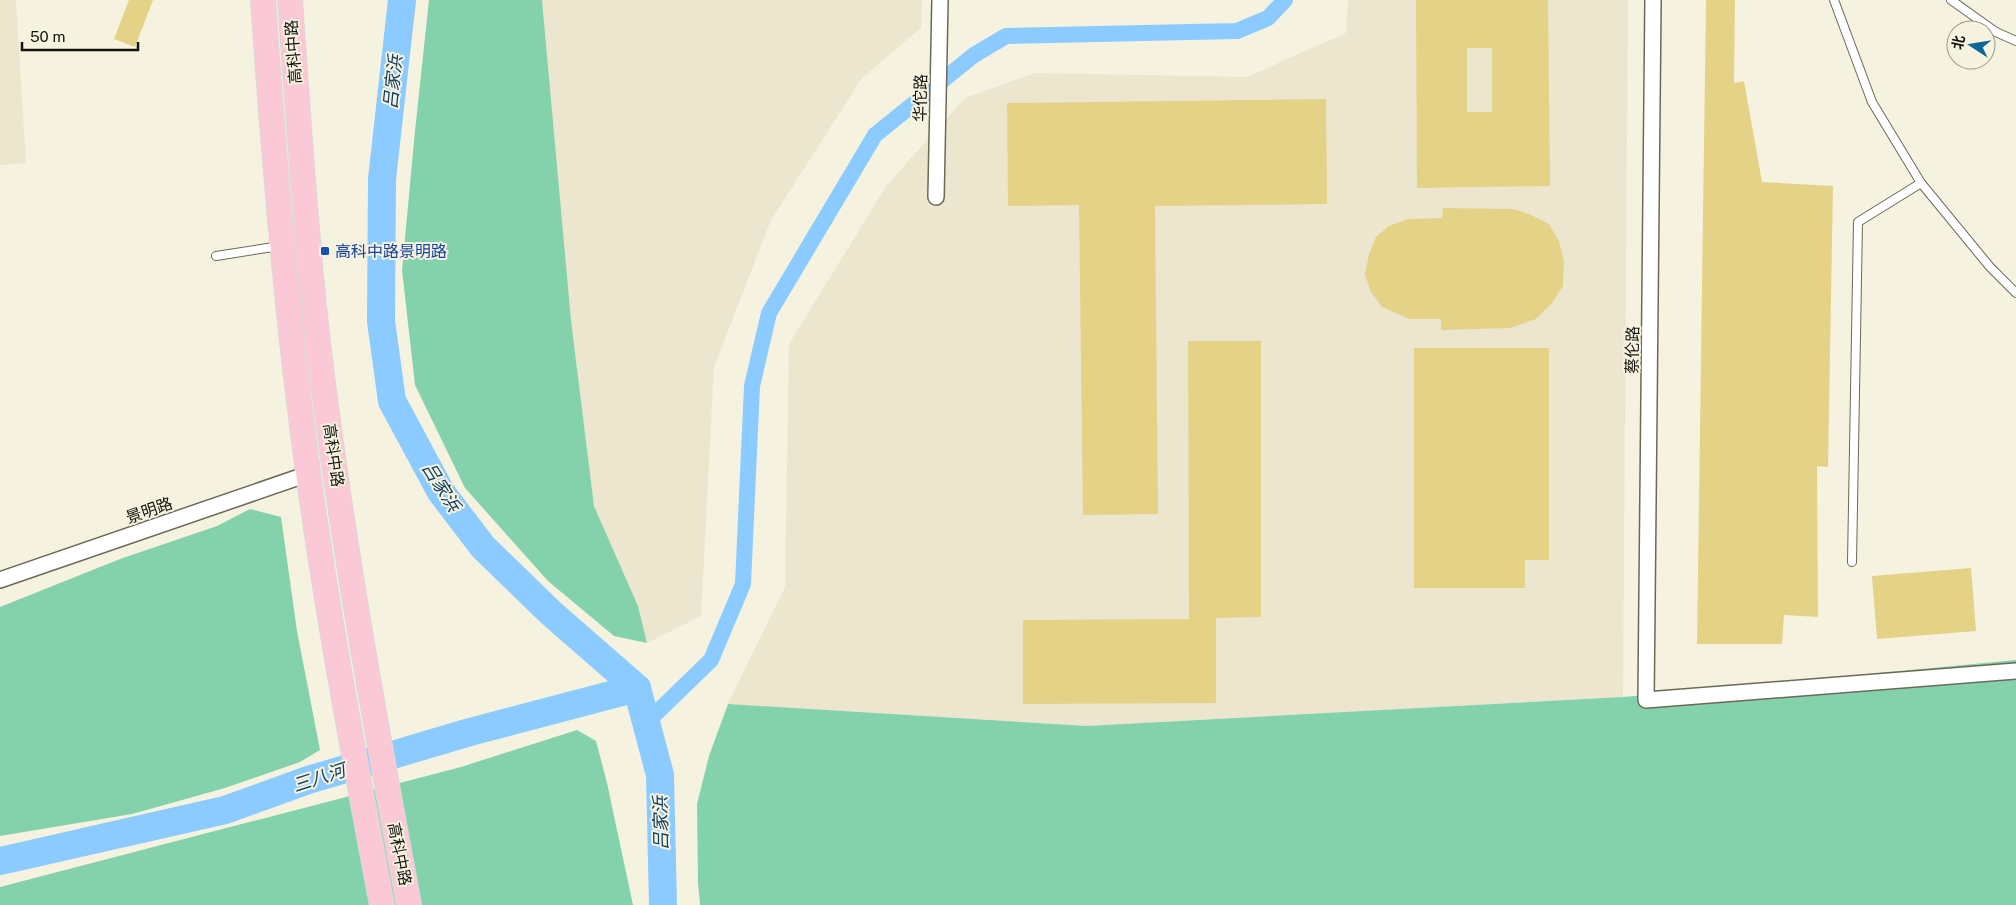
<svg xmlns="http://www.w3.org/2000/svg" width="2016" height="905" font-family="'Public Sans','Noto Sans SC',sans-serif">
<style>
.built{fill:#ebe6cd}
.green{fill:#84d2ac}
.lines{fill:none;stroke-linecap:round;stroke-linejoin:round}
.canal{stroke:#8bcbff;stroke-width:16}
.river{stroke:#8bcbff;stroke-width:28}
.building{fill:#e4d387;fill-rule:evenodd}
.lane-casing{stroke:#6c6959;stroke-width:10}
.street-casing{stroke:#6c6959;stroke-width:18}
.primary-casing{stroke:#d9d9d8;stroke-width:26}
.lane{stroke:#fff;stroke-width:8}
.street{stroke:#fff;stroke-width:15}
.primary{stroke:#fbc8d6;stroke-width:24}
.transit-dot{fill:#1a4fb4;stroke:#f6f2e0;stroke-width:2}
.labels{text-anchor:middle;stroke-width:4;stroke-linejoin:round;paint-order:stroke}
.street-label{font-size:16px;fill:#14120c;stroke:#f6f2e0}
.transit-label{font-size:16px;fill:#164399;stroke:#f6f2e0;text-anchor:start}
.water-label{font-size:18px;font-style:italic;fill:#0e3f60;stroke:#f6f2e0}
</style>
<rect width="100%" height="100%" fill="#f6f2e0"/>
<g class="built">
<polygon points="0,0 16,0 26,163 0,165"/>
<polygon points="542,0 922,0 921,28 862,78 771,220 714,367 701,616 647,643 638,606 594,506 571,320"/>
<polygon points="1348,0 1628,0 1623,697 1087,726 728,704 785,587 789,344 887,185 965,98 1035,73 1247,77 1346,33"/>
</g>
<g class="green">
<polygon points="429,0 542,0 571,320 594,506 638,606 647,643 614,636 548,581 465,488 415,385 402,270 415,131"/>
<polygon points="250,509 281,517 297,631 320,750 300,762 225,788 132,814 0,836 0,607 120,559 217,526"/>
<polygon points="2016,660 2016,905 700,905 698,883 697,804 709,756 728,704 1087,726 1623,697"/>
<polygon points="577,730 596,741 607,783 633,905 0,905 0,887 461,767"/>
</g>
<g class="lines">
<polyline class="canal" points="646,723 711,660 743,584 752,386 769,313 875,135 974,55 1006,36 1237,31 1268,18 1285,0"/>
<g class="river">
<polyline points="402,0 382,179 381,321 392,401 441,492 483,547 551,613 637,688 660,775 663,905"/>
<polyline points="0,861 225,810 308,780 470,732 637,688"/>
</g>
</g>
<g class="building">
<polygon points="129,0 153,0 135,47 114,39"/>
<path d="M1416 0H1548L1550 186 1417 188ZM1467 48H1492V112H1467Z"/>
<polygon points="1706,0 1735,0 1734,83 1744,81 1762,182 1833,186 1828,467 1817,466 1818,617 1784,615 1782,644 1697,644"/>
<polygon points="1326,99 1327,204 1155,206 1158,514 1083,515 1079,205 1008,206 1007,103"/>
<polygon points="1443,208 1513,209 1529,214 1549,224 1559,241 1564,261 1563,286 1552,303 1536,319 1510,328 1441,330 1441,319 1409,319 1382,307 1371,292 1365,275 1369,254 1376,237 1389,226 1408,219 1442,218"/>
<polygon points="1188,341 1261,341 1261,617 1216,618 1216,703 1023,704 1023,620 1189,619"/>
<polygon points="1414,348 1549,348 1549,560 1525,560 1525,588 1414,588"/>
<polygon points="1971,568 1976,631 1877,639 1872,576"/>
</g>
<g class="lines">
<defs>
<g id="lane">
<polyline points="1834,0 1872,102 1921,183 1990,267 2016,293"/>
<polyline points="1951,0 1996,32 2016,41"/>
<polyline points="216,256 280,246"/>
<polyline points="1852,562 1858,222 1921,183"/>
</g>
<g id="street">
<polyline points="1653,0 1646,700 2016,671"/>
<polyline points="936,197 940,0"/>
<polyline points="0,580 308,474"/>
</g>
<g id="primary">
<path d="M263 0C272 131 282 262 298 393 318 565 350 735 382 905"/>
<path d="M290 0C297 102 304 205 314 307 336 508 372 706 409 905"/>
</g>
</defs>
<use href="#lane" class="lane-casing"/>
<use href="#street" class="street-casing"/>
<use href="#primary" class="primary-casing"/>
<use href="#lane" class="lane"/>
<use href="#street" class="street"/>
<use href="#primary" class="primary"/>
</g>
<rect class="transit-dot" x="320" y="246" width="10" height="10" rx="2.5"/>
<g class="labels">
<g class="street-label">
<text transform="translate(293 52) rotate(-94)" y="6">高科中路</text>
<text transform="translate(920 98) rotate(-89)" y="6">华佗路</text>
<text transform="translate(1632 350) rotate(-89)" y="6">蔡伦路</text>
<text transform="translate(334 455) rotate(82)" y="6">高科中路</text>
<text transform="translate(149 510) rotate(-19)" y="6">景明路</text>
<text transform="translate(400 854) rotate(79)" y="6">高科中路</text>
</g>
<g class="transit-label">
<text x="335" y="257">高科中路景明路</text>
</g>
<g class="water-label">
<text transform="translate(393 82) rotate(-84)" y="6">吕家浜</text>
<text transform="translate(441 487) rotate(58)" y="6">吕家浜</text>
<text transform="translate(319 778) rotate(-18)" y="6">三八河</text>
<text transform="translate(661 823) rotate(-91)" y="6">吕家浜</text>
</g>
</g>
<g transform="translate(1971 45) rotate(282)"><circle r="24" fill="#f6f2e0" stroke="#9c988b"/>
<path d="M0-4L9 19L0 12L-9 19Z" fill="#0f6696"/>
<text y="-8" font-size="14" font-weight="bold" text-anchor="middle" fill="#14120c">北</text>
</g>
<path d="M22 42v8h116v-8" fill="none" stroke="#14120c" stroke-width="2.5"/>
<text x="30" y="42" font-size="15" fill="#14120c" stroke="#f6f2e0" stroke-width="4" paint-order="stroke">50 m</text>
</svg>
